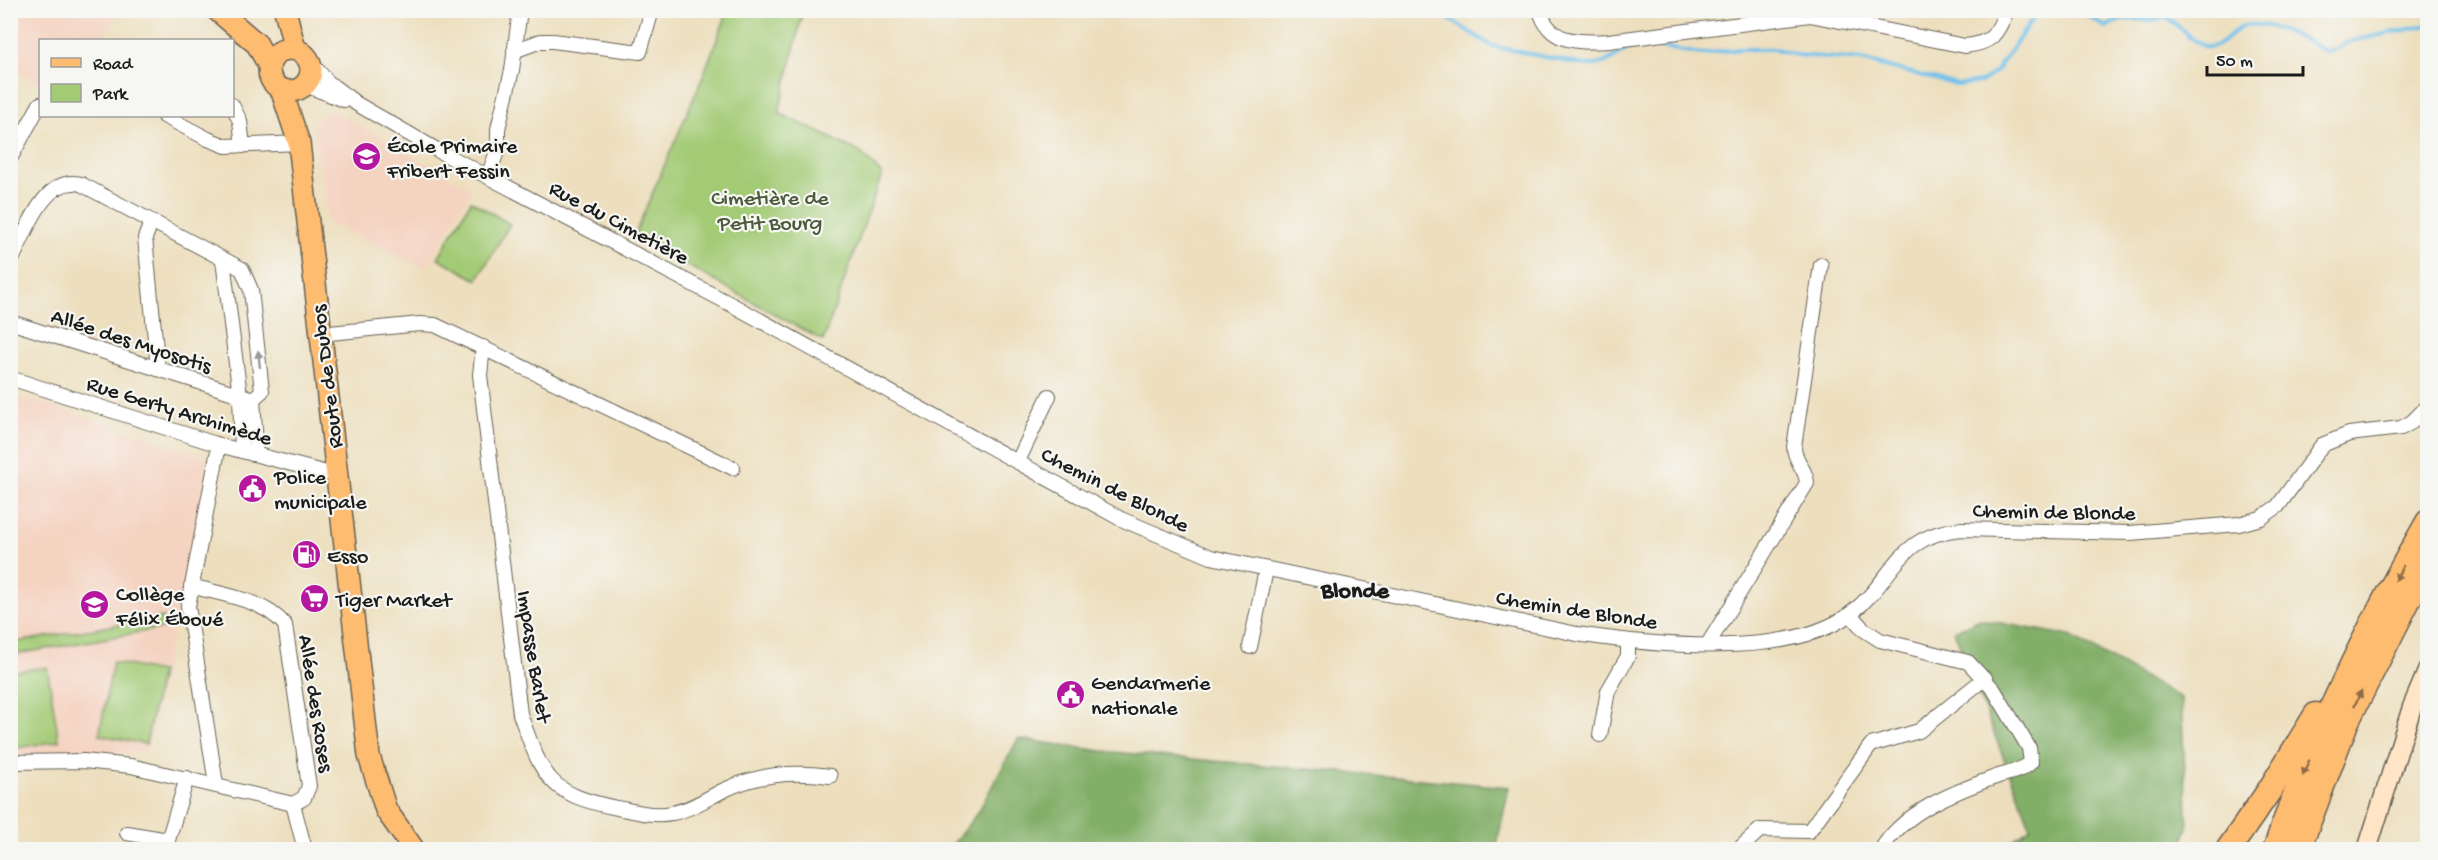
<svg xmlns="http://www.w3.org/2000/svg" width="2438" height="860" font-family="'Gochi Hand',sans-serif">
<style>
.built{fill:#f5d3c1}
.green{fill:#a3cb76;stroke:#607449;stroke-width:1.5}
.forest{fill:#82af67;stroke:#4f6642;stroke-width:1.5}
.lines{fill:none;stroke-linecap:round;stroke-linejoin:round}
.stream{stroke:#6fc1eb;stroke-width:4}
.street-casing{stroke:#656055;stroke-width:16}
.secondary-casing{stroke:#656055;stroke-width:21}
.primary-casing{stroke:#656055;stroke-width:24}
.highway-casing{stroke:#656055;stroke-width:27}
.street{stroke:#fff;stroke-width:14}
.secondary{stroke:#ffe4c6;stroke-width:18}
.primary{stroke:#febc70;stroke-width:21}
.highway{stroke:#febc70;stroke-width:24}
.oneway{fill:#999}
.oneway2{fill:#8d6c46}
.labels{text-anchor:middle;stroke-width:4.5;stroke-linejoin:round;paint-order:stroke}
.poi-label{font-size:22px;fill:#1c1c1c;stroke:#f6f6f2;text-anchor:start}
.park-label{font-size:22px;fill:#4b593c;stroke:#f6f6f2}
.street-label{font-size:22px;fill:#1c1c1c;stroke:#f6f6f2}
.neighbourhood-label{font-size:24px;font-weight:bold;fill:#1c1c1c;stroke:#f6f6f2}
</style>
<rect width="100%" height="100%" fill="#f6f6f2"/>
<filter id="ink" filterUnits="userSpaceOnUse"><feTurbulence type="fractalNoise" baseFrequency=".0167" numOctaves="2"/><feDisplacementMap in="SourceGraphic" scale="12" xChannelSelector="R" yChannelSelector="G"/><feConvolveMatrix kernelMatrix="1 2 1 2 8 2 1 2 1" color-interpolation-filters="sRGB"/></filter>
<filter id="wash" filterUnits="userSpaceOnUse"><feTurbulence type="fractalNoise" baseFrequency=".008" numOctaves="4" result="noise"/><feDisplacementMap in="SourceGraphic" scale="24" xChannelSelector="R" yChannelSelector="G"/><feGaussianBlur stdDeviation="1.35" result="paint"/><feColorMatrix in="noise" values="0 0 0 0 0 0 0 0 0 0 0 0 0 0 0 0 0 1.4 0 .05"/><feComposite in="paint" operator="in"/></filter>
<g filter="url(#wash)">
<rect width="100%" height="100%" fill="#eddfbe"/>
<g class="built">
<polygon points="10,11 11,10 118,11 102,40 40,40 40,85 11,68"/>
<polygon points="330,109 472,189 428,265 422,267 412,263 328,222 313,124"/>
<polygon points="10,393 211,458 146,752 11,756"/>
</g>
<g class="green">
<polygon points="728,11 803,11 779,113 860,152 882,174 823,341 634,236 701,81"/>
<polygon points="471,201 510,224 477,280 438,258"/>
<polygon points="163,617 165,628 11,655 11,643"/>
<polygon points="113,662 161,672 146,744 99,735"/>
<polygon points="47,667 59,741 11,749 11,672"/>
</g>
<g class="forest">
<polygon points="1980,619 2070,636 2181,698 2188,828 2180,849 1999,849 2031,828 1954,631"/>
<polygon points="1018,739 1102,751 1509,787 1496,849 949,849 978,812"/>
</g>
<g class="lines">
<g class="stream">
<path d="M1435 10 1492 46 1584 65C1611 68 1618 48 1641 44L1701 54 1740 49H1775L1797 55 1861 60 1958 85 1981 82 1996 71 2039 10"/>
<path d="M2079 10 2106 27C2129 12 2143 24 2167 18 2180 25 2190 41 2204 46 2221 52 2230 30 2244 26 2272 19 2304 41 2328 52L2351 41 2428 25"/>
</g>
</g>
</g>
<g filter="url(#ink)">
<g class="lines">
<defs>
<g id="street">
<path d="M1540 10C1549 45 1580 42 1609 41L1810 15 1965 46C1993 43 1996 35 2007 10"/>
<polyline points="514,51 541,41 553,41 640,52 652,10"/>
<path d="M310 62 329 83 357 104 437 150 736 307 1121 519 1211 557 1577 634C1650 645 1789 660 1850 614 1896 579 1895 535 1962 529L2130 533 2239 524 2261 518 2278 506 2322 445 2349 434 2401 428 2412 422 2428 406"/>
<polyline points="305,85 344,100"/>
<polyline points="232,105 240,121 243,146"/>
<polyline points="164,116 208,139 226,146 299,143"/>
<polyline points="10,159 40,104"/>
<polyline points="488,176 498,149 498,129 512,70 520,10"/>
<polyline points="151,223 145,238 158,369"/>
<polyline points="223,260 240,396 242,451"/>
<path d="M10 263C25 236 43 174 81 184L242 269 251 290 262 391 253 399 10 322"/>
<polyline points="320,334 420,324 435,325 733,468"/>
<path d="M483 347 480 375 520 714C543 777 547 794 617 808 635 811 654 817 672 813 690 810 706 799 722 791 757 774 791 771 830 776"/>
<polyline points="10,378 219,445 338,476"/>
<polyline points="253,399 256,445 253,454"/>
<polyline points="1018,461 1049,396"/>
<path d="M1850 614 1863 629 1880 640 1968 662 1994 690 2029 748 2031 762C2022 772 2005 773 1993 778 1954 792 1903 812 1881 850"/>
<path d="M1708 644 1807 483C1807 470 1794 461 1794 447L1821 265"/>
<polyline points="1250,647 1266,570"/>
<polyline points="1600,735 1608,691 1628,656 1628,642"/>
<path d="M10 762 84 761 131 766 293 804 304 798 309 786 285 625C263 599 223 595 191 586"/>
<polyline points="216,784 188,606 219,445"/>
<polyline points="293,804 305,850"/>
<polyline points="127,833 168,840"/>
<polyline points="165,850 187,778"/>
<polyline points="1738,850 1760,830 1809,831 1871,745 1919,731 1985,678"/>
</g>
<polyline id="secondary" points="2367,850 2412,707 2428,669"/>
<g id="primary">
<polyline points="217,10 257,44 269,66"/>
<polyline points="285,10 295,49"/>
<circle cx="290" cy="70" r="21"/>
<polyline points="281,89 299,143 369,756 386,810 414,850"/>
</g>
<g id="highway">
<polyline points="2228,850 2269,791 2316,715"/>
<path d="M2275 850C2314 736 2368 626 2428 522"/>
<polyline points="2298,850 2346,723 2428,561"/>
</g>
</defs>
<use href="#street" class="street-casing"/>
<use href="#secondary" class="secondary-casing"/>
<use href="#primary" class="primary-casing"/>
<use href="#highway" class="highway-casing"/>
<use href="#street" class="street"/>
<use href="#secondary" class="secondary"/>
<use href="#primary" class="primary"/>
<use href="#highway" class="highway"/>
</g>
<defs><path id="oneway-solid" d="M-6-.8H1V-3.2L6.5 0L1 3.2V.8H-6Z" transform="scale(1.5)"/></defs>
<use class="oneway" href="#oneway-solid" transform="translate(259 359) rotate(-96)"/>
<g class="oneway2">
<use href="#oneway-solid" transform="translate(2399 573) rotate(120)"/>
<use href="#oneway-solid" transform="translate(2358 698) rotate(-65)"/>
<use href="#oneway-solid" transform="translate(2306 768) rotate(112)"/>
</g>
</g>
<defs>
<symbol id="school-disc" viewBox="-11 -11 22 22"><circle r="9.5" fill="#b5179e" stroke="#f6f6f2"/><path d="M0-5L7-2L0 1L-7-2ZM-4 1L0 2.5L4 1V4Q0 6-4 4Z" fill="#fff"/></symbol>
<symbol id="civic-disc" viewBox="-11 -11 22 22"><circle r="9.5" fill="#b5179e" stroke="#f6f6f2"/><path d="M-.6-6.5H3V-4.5H.6V-3L4-1V1h2V6H-6V1h2V-1L-.6-3ZM-1.2 2.5V6h2.4V2.5Z" fill="#fff"/></symbol>
<symbol id="fuel-disc" viewBox="-11 -11 22 22"><circle r="9.5" fill="#b5179e" stroke="#f6f6f2"/><path d="M-5.5-6h7V0h2V4h1.3V-2.5L3-4.5l.8-.8L6-3V5H2.5V1h-1V6h-7ZM-4.2-4.7v3.2H.2V-4.7Z" fill="#fff"/></symbol>
<symbol id="supermarket-disc" viewBox="-11 -11 22 22"><circle r="9.5" fill="#b5179e" stroke="#f6f6f2"/><path d="M-6-5.5h2.5l.6 2H6L4.5 2H-2.5L-4.4-4H-6ZM-1.5 3.2a1.3 1.3 0 1 0 .1 0ZM3 3.2a1.3 1.3 0 1 0 .1 0Z" fill="#fff"/></symbol>
</defs>
<g fill-rule="evenodd">
<use href="#school-disc" x="350" y="140" width="33" height="33"/>
<use href="#civic-disc" x="236" y="472" width="33" height="33"/>
<use href="#fuel-disc" x="290" y="538" width="33" height="33"/>
<use href="#supermarket-disc" x="298" y="582" width="33" height="33"/>
<use href="#school-disc" x="78" y="588" width="33" height="33"/>
<use href="#civic-disc" x="1054" y="678" width="33" height="33"/>
</g>
<g class="labels">
<g class="poi-label">
<text x="387" y="152">École Primaire<tspan x="387" dy="25">Fribert Fessin</tspan></text>
<text x="274" y="483">Police<tspan x="274" dy="25">municipale</tspan></text>
<text x="327" y="562">Esso</text>
<text x="116" y="600">Collège<tspan x="116" dy="25">Félix Éboué</tspan></text>
<text x="336" y="606">Tiger Market</text>
<text x="1091" y="689">Gendarmerie<tspan x="1091" dy="25">nationale</tspan></text>
</g>
<g class="park-label">
<text x="770" y="204">Cimetière de<tspan x="770" dy="25">Petit Bourg</tspan></text>
</g>
<g class="street-label">
<text transform="translate(620 221) rotate(28)" y="8">Rue du Cimetière</text>
<text transform="translate(132 339) rotate(18)" y="8">Allée des Myosotis</text>
<text transform="translate(325 377) rotate(-97)" y="8">Route de Dubos</text>
<text transform="translate(180 409) rotate(17)" y="8">Rue Gerty Archimède</text>
<text transform="translate(1116 488) rotate(27)" y="8">Chemin de Blonde</text>
<text transform="translate(2054 510) rotate(1)" y="8">Chemin de Blonde</text>
<text transform="translate(1577 608) rotate(9)" y="8">Chemin de Blonde</text>
<text transform="translate(536 656) rotate(81)" y="8">Impasse Barlet</text>
<text transform="translate(318 703) rotate(81)" y="8">Allée des Roses</text>
</g>
<g class="neighbourhood-label">
<text x="1355" y="597">Blonde</text>
</g>
</g>
<rect width="2438" height="860" fill="none" stroke="#f6f6f2" stroke-width="36"/>
<rect x="39" y="39" width="195" height="78" fill="#f6f6f2" stroke="#9f9f9c" stroke-width="1.5"/>
<rect x="51" y="58" width="30" height="9" fill="#febc70" stroke="#9f9f9c" stroke-width="1.5"/>
<text x="93" y="69" font-size="18" fill="#1c1c1c">Road</text>
<rect x="51" y="84" width="30" height="18" fill="#a3cb76" stroke="#9f9f9c" stroke-width="1.5"/>
<text x="93" y="99" font-size="18" fill="#1c1c1c">Park</text>
<path d="M2207 66v9h96v-9" fill="none" stroke="#1c1c1c" stroke-width="3"/>
<text x="2216" y="66" font-size="18" fill="#1c1c1c" stroke="#f6f6f2" stroke-width="4.5" paint-order="stroke">50 m</text>
</svg>
